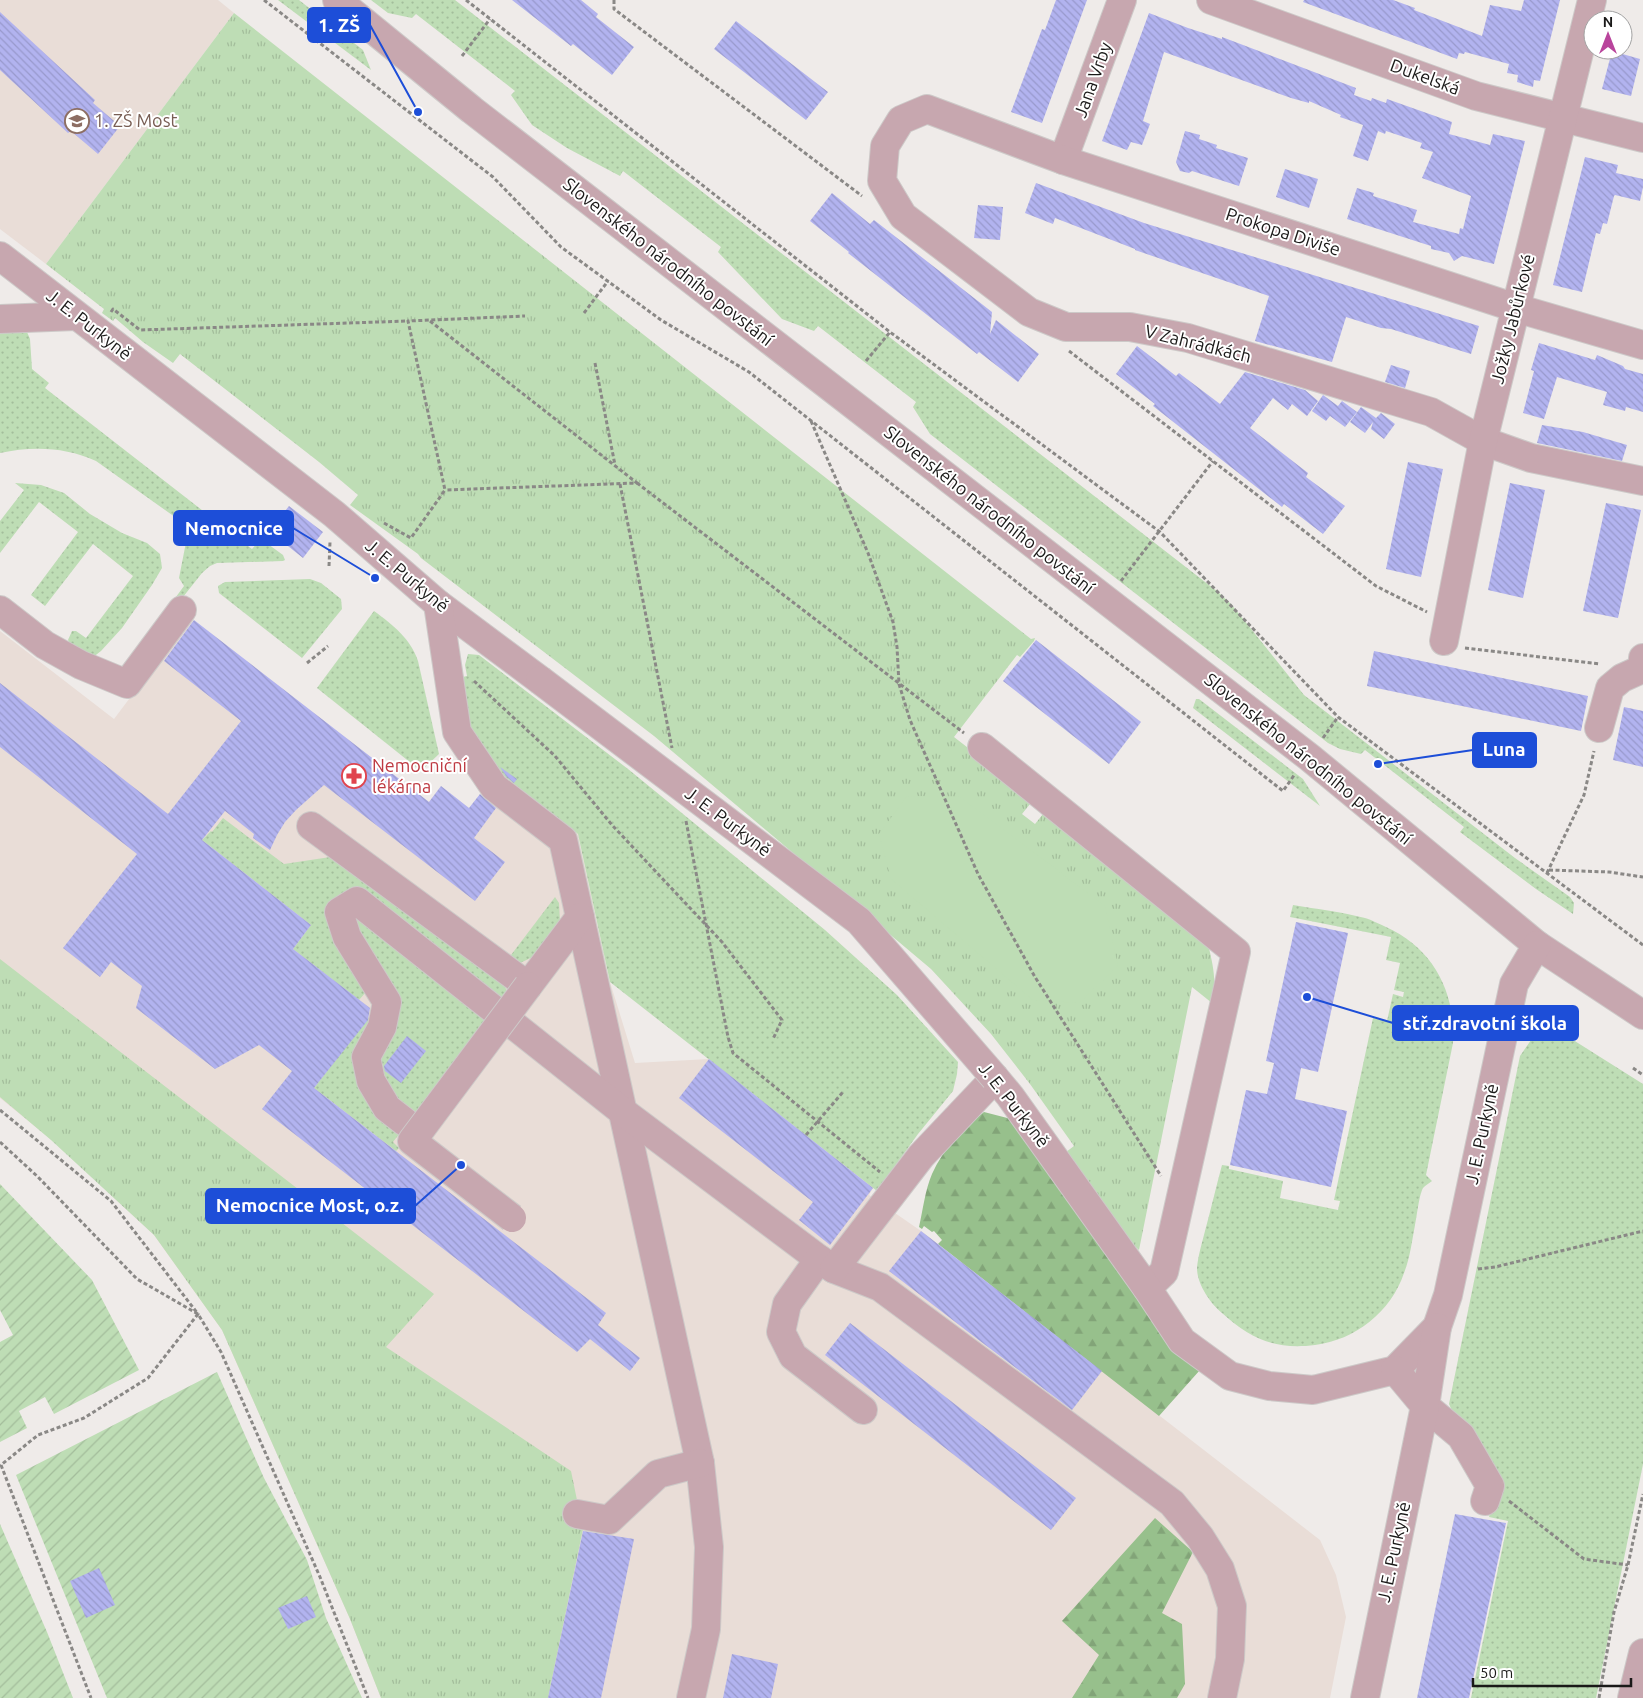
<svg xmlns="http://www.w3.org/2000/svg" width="1643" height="1698" font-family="Ubuntu,sans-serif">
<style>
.built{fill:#e9ddd7}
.grass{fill:url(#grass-dots)}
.forest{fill:url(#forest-firs)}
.park{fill:url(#park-tufts)}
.garden{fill:url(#garden-furrows)}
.pitch{fill:#beddb5}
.building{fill:url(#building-back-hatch)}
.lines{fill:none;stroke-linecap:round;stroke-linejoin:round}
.minor-casing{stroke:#cdc9c8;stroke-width:30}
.path{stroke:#8a8886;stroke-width:3;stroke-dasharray:4 2.5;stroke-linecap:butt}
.minor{stroke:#c7a7af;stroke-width:28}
.minor-bridge-casing{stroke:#cdc9c8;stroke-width:30;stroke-linecap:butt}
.minor-bridge{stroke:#c7a7af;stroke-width:28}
.labels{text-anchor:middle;stroke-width:4;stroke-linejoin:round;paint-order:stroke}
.street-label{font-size:18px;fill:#1a1918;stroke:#fff}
.education-label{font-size:18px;fill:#785e54;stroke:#fff;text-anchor:start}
.health-label{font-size:18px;fill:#be3a42;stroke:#fff;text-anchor:start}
.leader{fill:none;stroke:#1d4ed8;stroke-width:2}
.callout-dot{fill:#1d4ed8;stroke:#fff;stroke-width:2}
.callout{fill:#1d4ed8;stroke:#1d4ed8;stroke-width:2}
.callout-label{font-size:19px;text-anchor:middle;font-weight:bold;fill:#fff}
</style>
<defs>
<pattern id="grass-dots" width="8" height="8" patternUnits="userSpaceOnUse" patternTransform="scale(1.25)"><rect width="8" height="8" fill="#beddb5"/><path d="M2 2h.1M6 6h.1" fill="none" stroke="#a3bd9b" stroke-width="1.8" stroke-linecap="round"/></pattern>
<pattern id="forest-firs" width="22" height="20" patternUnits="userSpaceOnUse" patternTransform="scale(1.25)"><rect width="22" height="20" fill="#97c08c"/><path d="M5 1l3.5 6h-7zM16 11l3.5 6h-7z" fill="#82a478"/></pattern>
<pattern id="park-tufts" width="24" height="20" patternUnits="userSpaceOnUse" patternTransform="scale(1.25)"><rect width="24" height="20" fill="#beddb5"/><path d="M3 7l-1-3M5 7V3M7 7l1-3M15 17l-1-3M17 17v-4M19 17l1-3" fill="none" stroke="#a3bd9b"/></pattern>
<pattern id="garden-furrows" width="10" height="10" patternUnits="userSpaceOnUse" patternTransform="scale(1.25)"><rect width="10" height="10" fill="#beddb5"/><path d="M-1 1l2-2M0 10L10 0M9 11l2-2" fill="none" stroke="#a3bd9b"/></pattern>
<pattern id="building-back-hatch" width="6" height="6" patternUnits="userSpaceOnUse" patternTransform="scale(1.25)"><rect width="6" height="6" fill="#b2b3ef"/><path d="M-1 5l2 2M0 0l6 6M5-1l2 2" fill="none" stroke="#9899cc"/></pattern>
</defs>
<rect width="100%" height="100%" fill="#efebe9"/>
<g class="built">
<polygon points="0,0 218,0 234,13 46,264 0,229"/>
<polygon points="190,618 429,802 441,787 474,812 482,800 504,776 578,834 610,982 635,1063 709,1059 873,1188 869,1195 921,1231 1320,1540 1336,1575 1346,1617 1330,1698 381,1698 350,1619 222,1330 154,1235 53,1141 0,1098 0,631 114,719"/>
</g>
<g class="grass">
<polygon points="278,0 299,0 363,50 371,70"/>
<polygon points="371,0 455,0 1218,592 1231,604 1304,695 1515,858 1570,897 1574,903 1573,914 1536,889 1460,832 1464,827 1365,750 1361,754 1340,749 1328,743 930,434 913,407 916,402 818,326 814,331 782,319 718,252 721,247 623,171 620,176 567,148 532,125 511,95 515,91 416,14 412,18 388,13"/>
<path d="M17 330 27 332 30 339 32 369 49 383 45 388 252 549 261 539 283 555 285 560 283 561 217 563 210 566 202 573 145 645 142 643 184 586 179 578 189 527 96 461C65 447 33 446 0 453V331Z"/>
<polygon points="15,483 41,485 64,493 90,514 122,533 147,543 160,554 162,568 152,585 122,628 101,651 92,658 76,655 68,640 72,631 76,631 86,638 133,576 93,544 45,606 31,595 78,532 39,502 0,553 0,521 24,490"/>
<polygon points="310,579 321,583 341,599 342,609 302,658 219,593 218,586 225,582"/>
<path d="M374 611C393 625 410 638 418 661L439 754 421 771 317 688Z"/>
<polygon points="468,654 479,655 628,769 825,930 897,995 958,1062 957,1074 953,1091 918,1134 877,1191 610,982 578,834 500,773 471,736 458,678 467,676 465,665"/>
<polygon points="1196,699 1199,699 1303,779 1320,806 1193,708"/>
<polygon points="223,818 284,864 337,856 505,987 507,991 506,996 393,1142 399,1148 396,1151 314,1088 380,1003 366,992 359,1000 293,949 311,925 202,840 211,831 212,832"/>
<polygon points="555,897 559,903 560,922 537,955 520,963 508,959"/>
<path d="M1293 905C1317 909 1342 912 1365 918 1372 920 1379 924 1386 927 1433 948 1456 992 1453 1043L1426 1175 1432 1181C1429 1183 1425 1186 1423 1188 1419 1195 1417 1216 1415 1225 1412 1241 1410 1258 1404 1273 1391 1312 1355 1340 1315 1345 1275 1350 1251 1339 1222 1313 1210 1303 1197 1284 1197 1268 1198 1256 1202 1243 1205 1231 1211 1209 1216 1187 1222 1165L1229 1166V1169L1283 1181 1280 1198 1338 1210 1340 1201 1334 1200 1373 1018 1387 1021 1393 994 1403 997 1404 992 1394 990 1400 963 1386 960 1391 937 1290 917Z"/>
<polygon points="1547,1034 1570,1038 1643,1084 1643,1464 1596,1698 1471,1698 1508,1521 1489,1517 1493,1501 1449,1404 1520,1056 1531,1040"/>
</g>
<g class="forest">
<path d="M984 1112 1015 1120 1200 1370 1159 1416 938 1244 942 1240 934 1231 932 1232 924 1226 922 1229 919 1227C923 1210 925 1190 932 1174 943 1149 963 1128 984 1112Z"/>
<polygon points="1155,1518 1193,1552 1162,1613 1182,1624 1185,1684 1177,1698 1072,1698 1099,1655 1062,1621"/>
</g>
<g class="park">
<path d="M234 13 1031 639 1035 638 1034 641 1020 657 1017 655 954 737 1034 799 1022 814 1035 824 1047 809 1208 944C1213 965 1217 981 1212 1003L1192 987 1139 1250 1131 1243 1066 1152 1074 1146 1030 1084 991 1034 931 969 654 736 421 558 418 554 350 505 358 495 319 462 180 354 173 363 143 342 115 318 113 321 102 313 104 309 46 264Z"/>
<polygon points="0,959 434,1294 386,1347 571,1471 583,1529 548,1698 381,1698 350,1619 222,1330 154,1235 51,1140 0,1097"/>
</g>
<g class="garden">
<polygon points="0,1184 92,1280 139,1370 54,1414 45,1397 19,1411 27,1428 0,1442 0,1342 13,1335 0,1310"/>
<polygon points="217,1372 264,1478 307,1560 326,1618 362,1698 107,1698 16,1475"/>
<polygon points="0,1524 47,1632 73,1698 0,1698"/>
</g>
<polygon class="pitch" points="907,796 960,797 1105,906 1118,966 1079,1003 1033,1000 891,879 879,834"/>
<g class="building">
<polygon points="512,0 581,0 598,14 596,17 634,47 612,75 573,44 571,46"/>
<polygon points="1056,0 1087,0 1042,123 1011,112 1042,29 1045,30"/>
<polygon points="1304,0 1393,0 1415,8 1414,10 1482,36 1490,5 1521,11 1524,0 1560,0 1540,81 1534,80 1533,87 1517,82 1518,75 1507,73 1509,64 1465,52 1464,54 1459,53 1457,59 1303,2"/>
<polygon points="0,12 95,100 93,103 120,126 98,154 71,131 68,133 0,70"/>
<polygon points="1149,13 1188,28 1222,39 1222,37 1356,88 1354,95 1371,101 1372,98 1386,103 1387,99 1452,122 1449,134 1490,145 1493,134 1525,141 1494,264 1462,256 1454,261 1449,253 1431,249 1431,246 1347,219 1357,188 1374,193 1373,196 1417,210 1413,222 1459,234 1460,228 1463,229 1471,196 1422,178 1433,152 1420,148 1422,143 1386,131 1385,134 1378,131 1368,161 1353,156 1363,125 1340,117 1341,115 1309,101 1309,103 1291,98 1164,52 1143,121 1150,124 1142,145 1131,142 1127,150 1102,141"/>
<polygon points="736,21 828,92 806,120 714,49"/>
<polygon points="1612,51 1640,59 1631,96 1602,89"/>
<polygon points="1185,131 1200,135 1199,139 1217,145 1216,148 1248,158 1239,186 1192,171 1189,173 1180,171 1176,162"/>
<polygon points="1585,157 1618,165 1616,173 1643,179 1643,187 1640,201 1615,195 1614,196 1607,224 1603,223 1600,234 1596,233 1582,292 1553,285"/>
<polygon points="1285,169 1318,179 1309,208 1276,197"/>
<polygon points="1036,183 1144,223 1479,326 1471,354 1391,329 1381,328 1346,317 1332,362 1255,341 1269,296 1135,250 1135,249 1055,218 1053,224 1025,213"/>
<polygon points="832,193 870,224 874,220 992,312 990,334 996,320 1039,354 1018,382 979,352 977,354 848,253 849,252 810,221"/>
<polygon points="978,205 1003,207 1000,240 974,238"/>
<polygon points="1539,343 1595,360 1597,355 1623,366 1625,369 1643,374 1643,412 1626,407 1625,411 1603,405 1607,392 1557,377 1544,419 1523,413 1534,371 1531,370"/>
<polygon points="1137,346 1176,376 1179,373 1220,404 1245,372 1305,390 1318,401 1307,416 1292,404 1288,410 1273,398 1250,428 1308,473 1306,477 1345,506 1323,534 1284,504 1282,507 1153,406 1155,404 1116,374"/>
<polygon points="1391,365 1410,371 1405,388 1385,382"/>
<polygon points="1323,395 1338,406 1342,401 1357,412 1345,427 1330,416 1326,421 1312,411"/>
<polygon points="1361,407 1376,418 1381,413 1395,424 1384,439 1371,429 1373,422 1365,433 1350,422"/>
<polygon points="1542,425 1583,432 1627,445 1622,461 1537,443"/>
<polygon points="1408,462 1443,469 1421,577 1386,569"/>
<polygon points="1510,483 1545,490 1523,598 1488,590"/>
<polygon points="1606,503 1641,510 1618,618 1583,611"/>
<polygon points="289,506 323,532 303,558 269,531"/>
<polygon points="194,620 429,802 441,786 469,808 480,794 496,808 474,838 505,862 475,901 324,785 296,810 285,822 277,835 270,850 253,838 254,834 225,811 202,840 311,925 293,949 370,1008 368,1020 314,1088 606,1313 598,1325 640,1358 630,1371 590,1339 577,1352 262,1109 292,1071 259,1045 215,1069 136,1008 142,986 111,962 100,977 63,948 137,854 0,747 0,683 168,814 241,721 164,661"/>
<polygon points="1036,640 1141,722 1109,764 1003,681"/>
<polygon points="1374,651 1588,696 1581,731 1367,686"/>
<polygon points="1624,707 1643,711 1643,767 1613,760"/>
<polygon points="500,767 517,779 514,783 506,776"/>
<polygon points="1296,922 1348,933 1318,1072 1301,1068 1295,1099 1347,1111 1331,1187 1230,1165 1246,1090 1267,1094 1274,1063 1266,1061"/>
<polygon points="407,1036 426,1051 401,1083 385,1071 384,1066"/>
<polygon points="709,1059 873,1188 830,1245 799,1220 813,1202 679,1098"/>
<polygon points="921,1231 1102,1371 1072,1410 980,1341 889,1271"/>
<polygon points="850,1323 1076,1498 1051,1530 825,1355"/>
<polygon points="1455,1514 1506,1523 1469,1698 1417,1698"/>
<polygon points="583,1531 634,1539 601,1698 548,1698"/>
<polygon points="99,1568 115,1605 86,1618 70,1581"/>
<polygon points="307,1596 316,1617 288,1629 278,1608"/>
<polygon points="732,1654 778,1664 771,1698 723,1698"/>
</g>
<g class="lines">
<defs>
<g id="minor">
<polyline points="337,0 472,110 1309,757 1537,945 1643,1015"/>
<polyline points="1211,0 1476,96 1643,138"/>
<polyline points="1063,160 1122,0"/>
<polyline points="0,256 334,514 438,604 540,680"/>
<polyline points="0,319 76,316"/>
<polyline points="1643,345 1516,308 1063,160 927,109 901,120 885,146 882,181 903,216 1029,312 1066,327 1130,327 1188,338 1431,412 1483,441 1531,458 1643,481"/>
<polyline points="438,604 457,732 494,787 563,840 700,1463 709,1547 706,1629 691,1698"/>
<polyline points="0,610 45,645 81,665 127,684 182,610"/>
<polyline points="1444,641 1483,441 1592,0"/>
<polyline points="1599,728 1610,688 1622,678 1642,669 1643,658"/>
<polyline points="982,747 1236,952 1164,1272 1147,1288"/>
<polyline points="311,826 528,986 580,917"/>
<polyline points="405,1122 387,1108 371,1081 366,1057 382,1027 387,1002 347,937 339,912 357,901 622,1111 819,1259 834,1269 880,1287 1172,1503 1200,1537 1220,1569 1232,1606 1230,1659 1222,1698"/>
<polyline points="819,1259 787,1304 781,1332 793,1356 863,1410"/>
<polyline points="834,1269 921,1156 995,1078 1010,1096 1147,1288 1182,1341 1230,1376 1269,1386 1313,1390 1395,1370 1437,1327 1448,1295 1514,984 1537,945"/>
<polyline points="1437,1327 1425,1406 1461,1436 1490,1486 1485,1501"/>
<polyline points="577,1514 609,1520 658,1474 700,1463"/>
<polyline points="1365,1698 1425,1406 1395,1370"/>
<polyline points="1632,1698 1643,1653"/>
</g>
</defs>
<use href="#minor" class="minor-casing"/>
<g class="path">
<polyline points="264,0 493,177 561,247 661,320 749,372 1283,791 1295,774"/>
<polyline points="466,0 890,332 1160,532 1338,717 1643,945"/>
<polyline points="614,0 614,9 862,196"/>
<polyline points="462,56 490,19"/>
<polyline points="111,312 113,309 140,330 408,321"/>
<polyline points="584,313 608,281"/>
<polyline points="430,321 637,483 445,490"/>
<polyline points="1069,351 1376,586 1427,612"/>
<polyline points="866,361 890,332"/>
<polyline points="595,363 615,465"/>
<polyline points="811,421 868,553 893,622 897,647 899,684 910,720 978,874 1035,977 1161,1176"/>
<polyline points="637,483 964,733"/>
<polyline points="620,484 672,748"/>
<polyline points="384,523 411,538 445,490 408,321 525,316"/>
<polyline points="329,566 330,542"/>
<polyline points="1121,581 1213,461"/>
<polyline points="1465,648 1600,664"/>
<polyline points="307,663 328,646"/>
<polyline points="474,681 555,756 612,825 722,942 782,1020 773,1039"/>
<polyline points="1323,738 1338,717"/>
<polyline points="686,821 728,1037 733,1053 880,1172"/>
<polyline points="1549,870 1609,872 1643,877"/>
<polyline points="1547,873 1584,795 1594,751"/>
<polyline points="1633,1068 1643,1075"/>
<polyline points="0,1110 111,1201 198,1314 148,1378 84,1418 38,1435 1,1465 91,1698"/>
<polyline points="806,1135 843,1092"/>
<polyline points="0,1142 37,1176 137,1279 198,1314 221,1352 320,1577 368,1698"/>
<polyline points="1478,1269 1495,1267 1643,1231"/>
<polyline points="1509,1501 1584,1559 1628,1565"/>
<polyline points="1599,1698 1614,1612 1628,1565 1643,1494"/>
</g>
<use href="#minor" class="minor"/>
<defs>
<g id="minor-bridge">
<polyline points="540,680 859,921 995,1078"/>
<polyline points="512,1218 412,1141 528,986"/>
</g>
</defs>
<use href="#minor-bridge" class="minor-bridge-casing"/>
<use href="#minor-bridge" class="minor-bridge"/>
</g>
<defs>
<symbol id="school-ring" viewBox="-11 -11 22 22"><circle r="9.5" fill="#fff" stroke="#8d6e63" stroke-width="1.5"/><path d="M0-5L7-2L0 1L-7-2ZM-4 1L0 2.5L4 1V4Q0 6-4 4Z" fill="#8d6e63"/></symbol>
<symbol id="pharmacy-ring" viewBox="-11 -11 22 22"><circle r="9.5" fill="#fff" stroke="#e0444e" stroke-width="1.5"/><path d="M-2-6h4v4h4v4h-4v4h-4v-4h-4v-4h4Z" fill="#e0444e"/></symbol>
</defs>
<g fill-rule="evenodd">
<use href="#school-ring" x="63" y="107" width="28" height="28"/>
<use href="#pharmacy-ring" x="340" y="762" width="28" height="28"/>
</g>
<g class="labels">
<g class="street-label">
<text transform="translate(1425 77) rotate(20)" y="6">Dukelská</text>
<text transform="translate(1093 80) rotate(-70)" y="6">Jana Vrby</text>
<text transform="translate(1283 232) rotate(18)" y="6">Prokopa Diviše</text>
<text transform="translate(668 262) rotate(38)" y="6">Slovenského národního povstání</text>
<text transform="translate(1513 319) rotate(-76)" y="6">Jožky Jabůrkové</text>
<text transform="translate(89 325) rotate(38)" y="6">J. E. Purkyně</text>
<text transform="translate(1198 344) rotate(14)" y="6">V Zahrádkách</text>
<text transform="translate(989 510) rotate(38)" y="6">Slovenského národního povstání</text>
<text transform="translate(407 576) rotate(40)" y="6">J. E. Purkyně</text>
<text transform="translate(1308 759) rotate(39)" y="6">Slovenského národního povstání</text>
<text transform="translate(728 822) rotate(37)" y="6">J. E. Purkyně</text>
<text transform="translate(1014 1105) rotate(52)" y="6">J. E. Purkyně</text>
<text transform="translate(1482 1134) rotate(-78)" y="6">J. E. Purkyně</text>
<text transform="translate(1394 1552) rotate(-78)" y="6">J. E. Purkyně</text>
</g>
<g class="education-label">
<text x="94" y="127">1. ZŠ Most</text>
</g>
<g class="health-label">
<text x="372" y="772">Nemocniční<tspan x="372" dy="21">lékárna</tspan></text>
</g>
</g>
<path class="leader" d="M418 112L370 25M375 578L293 528M1378 764L1473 750M1307 997L1393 1023M461 1165L415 1206"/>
<g class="callout-dot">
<circle cx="418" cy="112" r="5"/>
<circle cx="375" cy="578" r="5"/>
<circle cx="1378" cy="764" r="5"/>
<circle cx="1307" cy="997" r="5"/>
<circle cx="461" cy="1165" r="5"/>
</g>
<g class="callout">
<rect x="308" y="8" width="62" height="34" rx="5"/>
<rect x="174" y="511" width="119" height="34" rx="5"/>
<rect x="1473" y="733" width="63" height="34" rx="5"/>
<rect x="1393" y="1006" width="185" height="34" rx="5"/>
<rect x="206" y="1189" width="209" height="34" rx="5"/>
</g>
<g class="callout-label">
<text x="339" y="32">1. ZŠ</text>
<text x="234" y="535">Nemocnice</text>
<text x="1504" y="756">Luna</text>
<text x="1485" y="1030">stř.zdravotní škola</text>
<text x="310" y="1212">Nemocnice Most, o.z.</text>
</g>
<g transform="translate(1608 35)"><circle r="24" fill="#ffffff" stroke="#a3a3a3"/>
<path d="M0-4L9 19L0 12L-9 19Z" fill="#b9449c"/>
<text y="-8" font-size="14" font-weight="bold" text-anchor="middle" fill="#1a1918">N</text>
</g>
<path d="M1473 1678v8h158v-8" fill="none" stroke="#1a1918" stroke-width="2.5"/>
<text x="1480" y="1678" font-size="15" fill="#1a1918" stroke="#ffffff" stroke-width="4" paint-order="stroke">50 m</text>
</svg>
